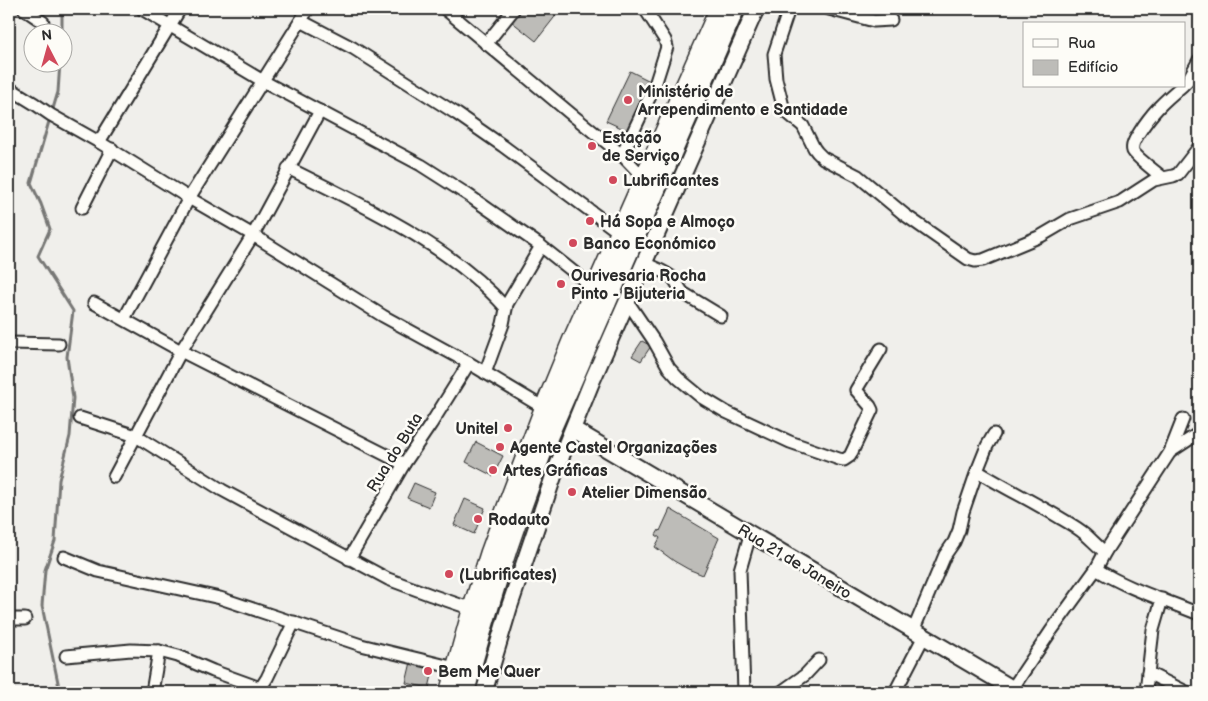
<svg xmlns="http://www.w3.org/2000/svg" width="1208" height="701" font-family="'Balsamiq Sans',sans-serif">
<style>
.lines{fill:none;stroke-linecap:round;stroke-linejoin:round}
.stream{stroke:#777775;stroke-width:3}
.building{fill:#bdbcb8;stroke:#2b2b2b}
.street-casing{stroke:#2b2b2b;stroke-width:15}
.secondary-casing{stroke:#2b2b2b;stroke-width:19}
.primary-casing{stroke:#2b2b2b;stroke-width:21}
.street{stroke:#fdfcf7;stroke-width:11}
.secondary{stroke:#fdfcf7;stroke-width:15}
.primary{stroke:#fdfcf7;stroke-width:18}
.poi-dot{fill:#d1495b;stroke:#fdfcf7;stroke-width:2}
.labels{text-anchor:middle;stroke-width:5;stroke-linejoin:round;paint-order:stroke}
.poi-label{font-size:16px;font-weight:bold;fill:#2b2b2b;stroke:#fdfcf7;text-anchor:start}
.street-label{font-size:16px;fill:#2b2b2b;stroke:#fdfcf7}
</style>
<rect width="100%" height="100%" fill="#f0efeb"/>
<filter id="ink" filterUnits="userSpaceOnUse"><feTurbulence type="fractalNoise" baseFrequency=".02" numOctaves="2"/><feDisplacementMap in="SourceGraphic" scale="10" xChannelSelector="R" yChannelSelector="G"/><feConvolveMatrix kernelMatrix="1 2 1 2 8 2 1 2 1" color-interpolation-filters="sRGB"/></filter>
<g filter="url(#ink)">
<g class="lines">
<g class="stream">
<polyline points="62,32 62,9"/>
<polyline points="52,112 58,92 60,62"/>
<polyline points="50,118 31,183 41,204 50,229 38,256 73,311 67,357 73,398 70,436 59,480 55,541 45,570 42,606 60,692"/>
</g>
</g>
<g class="building">
<polygon points="520,9 561,9 536,41 511,21"/>
<polygon points="630,71 652,82 628,131 606,121"/>
<polygon points="642,341 651,346 641,361 632,356"/>
<polygon points="476,442 503,456 493,476 466,462"/>
<polygon points="414,483 435,492 429,507 407,498"/>
<polygon points="465,499 485,508 474,534 454,525"/>
<polygon points="670,509 719,538 703,575 688,569 674,561 655,547 660,538 656,535 659,530 660,531"/>
<polygon points="411,662 434,667 429,688 406,683"/>
</g>
<g class="lines">
<defs>
<g id="street">
<polyline points="24,9 43,22"/>
<polyline points="142,9 263,81 421,165 468,195 541,246 595,289"/>
<polyline points="445,9 571,114 622,155 644,178"/>
<polyline points="789,9 774,54 776,79 784,110 803,126 814,148 817,152 823,158 858,176 905,215 968,259 975,261 983,260 1041,236 1070,219 1120,202 1154,180 1173,176 1178,174 1199,147"/>
<polyline points="829,9 874,21 891,20"/>
<polyline points="301,21 353,48 457,114 503,146 620,233"/>
<polyline points="486,44 514,9"/>
<polyline points="1184,84 1188,80 1199,60"/>
<polyline points="9,88 35,104 51,115 99,142 189,198 253,235 383,316 469,363 544,408"/>
<polyline points="99,142 180,9"/>
<polyline points="622,155 654,88 667,47 665,40 645,9"/>
<path d="M288 168C364 206 449 244 506 308"/>
<path d="M1162 177C1157 173 1135 156 1133 151 1131 145 1136 138 1139 133 1152 112 1164 101 1182 86"/>
<polyline points="82,208 112,149"/>
<path d="M644 263C652 267 668 272 674 279 677 283 679 288 683 293L721 316"/>
<polyline points="627,301 654,341 669,368 678,378 701,397 726,412 790,442 839,459 844,460 850,456 872,410 870,406 856,390 881,349"/>
<polyline points="94,303 181,351 404,464"/>
<polyline points="124,319 189,198 308,9"/>
<polyline points="9,343 59,344"/>
<polyline points="485,373 503,324 507,304 541,246"/>
<polyline points="80,418 136,436 222,490 388,579 431,595 472,609"/>
<polyline points="1170,452 1199,433"/>
<path d="M977 471C1005 488 1034 502 1062 519 1069 523 1078 528 1085 534 1092 540 1097 546 1105 552"/>
<polyline points="114,477 181,351 253,235 320,111"/>
<polyline points="64,557 98,571 220,598 361,645 455,668"/>
<polyline points="349,559 404,464 431,424 469,363"/>
<path d="M1096 569C1128 589 1165 600 1199 614"/>
<polyline points="9,619 25,619"/>
<polyline points="913,631 945,555 954,542 959,530 963,512 977,471 987,446 994,434"/>
<polyline points="66,656 131,650 159,651 178,656 213,671 260,688"/>
<polyline points="1148,673 1186,692"/>
<polyline points="1012,689 1051,631 1096,569 1105,552 1170,452 1183,419"/>
<polyline points="152,692 159,651"/>
<polyline points="258,692 267,678 294,622"/>
<polyline points="744,692 740,570 750,535"/>
<polyline points="781,692 805,675 819,660"/>
<polyline points="895,692 924,636"/>
<polyline points="1146,692 1151,647 1153,630 1162,599"/>
</g>
<g id="secondary">
<polyline points="573,429 1018,692"/>
<polyline points="484,692 509,608 555,472 592,381 756,9"/>
</g>
<g id="primary">
<polyline points="449,692 472,609 490,552 509,500 544,408 572,340 719,9"/>
<path d="M465 692C488 605 516 519 549 435L735 9"/>
</g>
</defs>
<use href="#street" class="street-casing"/>
<use href="#secondary" class="secondary-casing"/>
<use href="#primary" class="primary-casing"/>
<use href="#street" class="street"/>
<use href="#secondary" class="secondary"/>
<use href="#primary" class="primary"/>
</g>
</g>
<g class="poi-dot">
<circle cx="628" cy="100" r="5"/>
<circle cx="592" cy="146" r="5"/>
<circle cx="613" cy="180" r="5"/>
<circle cx="590" cy="221" r="5"/>
<circle cx="573" cy="243" r="5"/>
<circle cx="561" cy="284" r="5"/>
<circle cx="508" cy="428" r="5"/>
<circle cx="500" cy="447" r="5"/>
<circle cx="493" cy="470" r="5"/>
<circle cx="572" cy="492" r="5"/>
<circle cx="478" cy="519" r="5"/>
<circle cx="449" cy="574" r="5"/>
<circle cx="428" cy="671" r="5"/>
</g>
<g class="labels">
<g class="poi-label">
<text x="638" y="97">Ministério de<tspan x="638" dy="18">Arrependimento e Santidade</tspan></text>
<text x="602" y="143">Estação<tspan x="602" dy="18">de Serviço</tspan></text>
<text x="623" y="186">Lubrificantes</text>
<text x="600" y="227">Há Sopa e Almoço</text>
<text x="583" y="249">Banco Económico</text>
<text x="571" y="281">Ourivesaria Rocha<tspan x="571" dy="18">Pinto - Bijuteria</tspan></text>
<text x="498" y="434" text-anchor="end">Unitel</text>
<text x="510" y="453">Agente Castel Organizações</text>
<text x="503" y="476">Artes Gráficas</text>
<text x="582" y="498">Atelier Dimensão</text>
<text x="488" y="525">Rodauto</text>
<text x="459" y="580">(Lubrificates)</text>
<text x="438" y="677">Bem Me Quer</text>
</g>
<g class="street-label">
<text transform="translate(394 452) rotate(-58)" y="6">Rua do Buta</text>
<text transform="translate(795 561) rotate(31)" y="6">Rua 21 de Janeiro</text>
</g>
</g>
<rect width="1208" height="701" fill="none" stroke="#fdfcf7" stroke-width="30"/>
<rect x="15" y="15" width="1178" height="671" fill="none" stroke="#2b2b2b" stroke-width="2" filter="url(#ink)"/>
<rect x="1023" y="22" width="162" height="65" fill="#fdfcf7" stroke="#a9a8a5"/>
<rect x="1033" y="39" width="25" height="8" fill="#fdfcf7" stroke="#a9a8a5"/>
<text x="1068" y="48" font-size="15" fill="#2b2b2b">Rua</text>
<rect x="1033" y="60" width="25" height="15" fill="#bdbcb8" stroke="#a9a8a5"/>
<text x="1068" y="72" font-size="15" fill="#2b2b2b">Edifício</text>
<g transform="translate(48 48) rotate(354)"><circle r="24" fill="#fdfcf7" stroke="#a9a8a5"/>
<path d="M0-4L9 19L0 12L-9 19Z" fill="#d1495b"/>
<text y="-8" font-size="14" font-weight="bold" text-anchor="middle" fill="#2b2b2b">N</text>
</g>
</svg>
